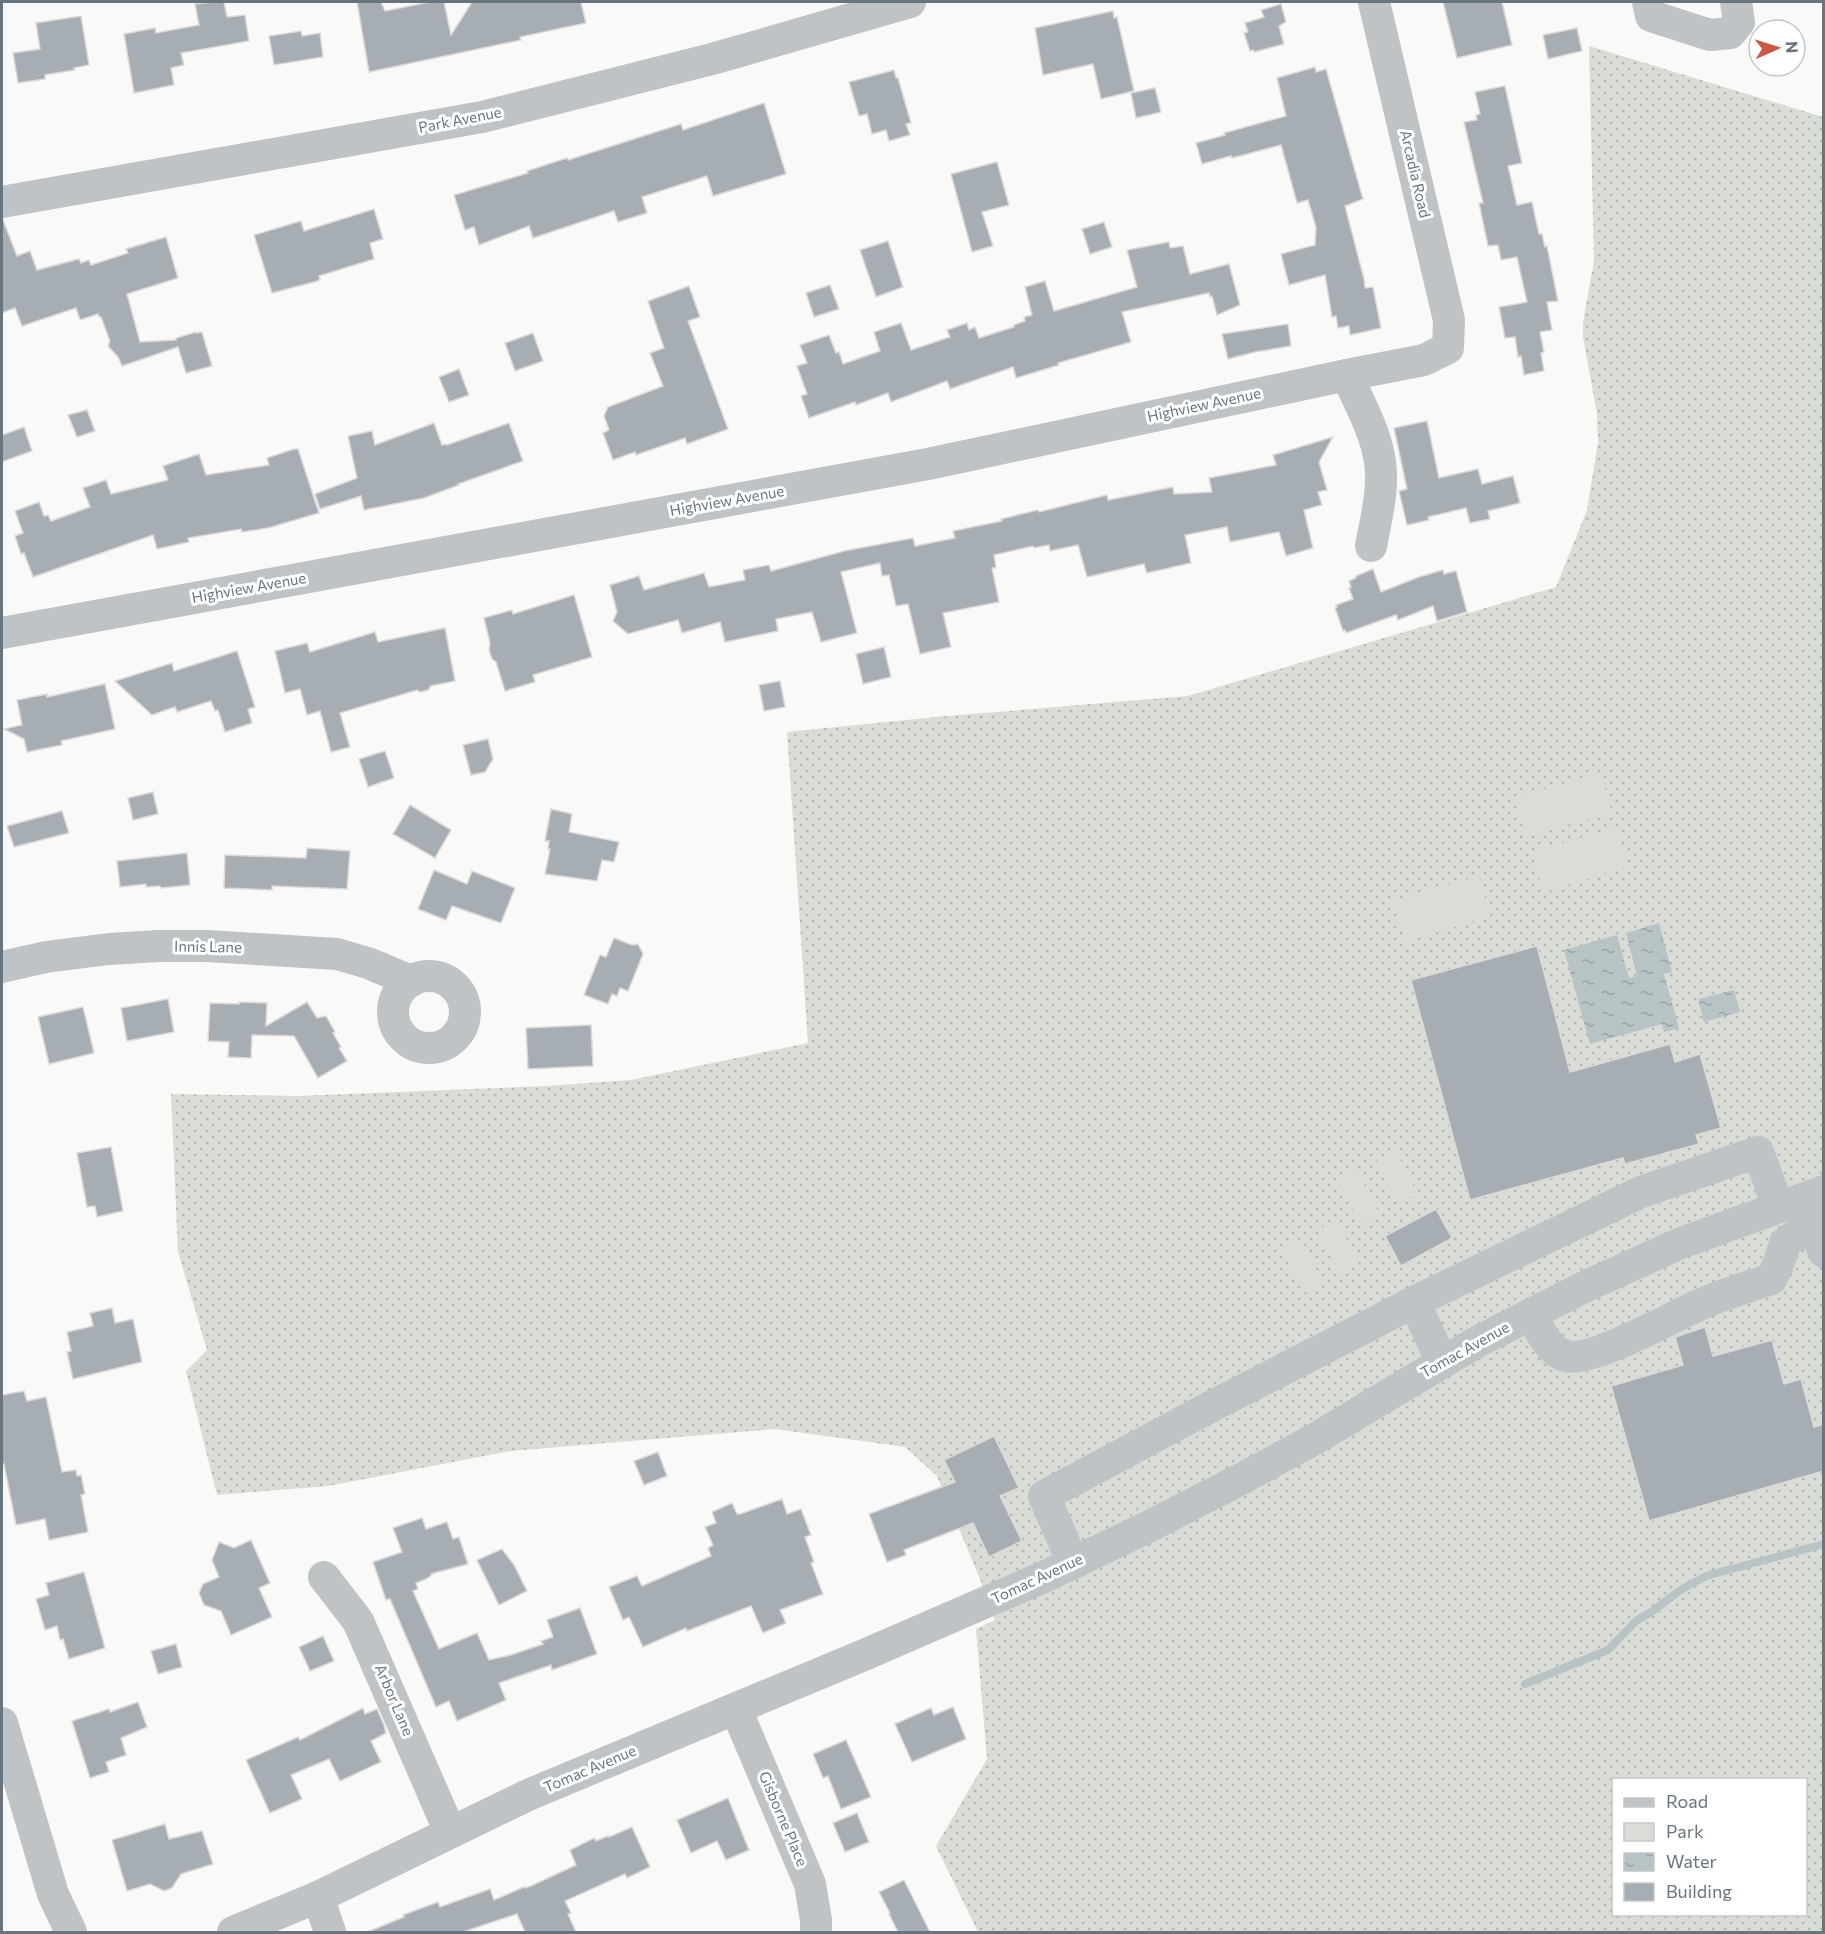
<svg xmlns="http://www.w3.org/2000/svg" width="1825" height="1934" font-family="Commissioner,sans-serif">
<style>
.grass{fill:url(#grass-dots);fill-rule:evenodd}
.park{fill:#d9ddd6}
.water{fill:url(#water-ripples)}
.lines{fill:none;stroke-linecap:round;stroke-linejoin:round}
.stream{stroke:#b8c3c6;stroke-width:8}
.building{fill:#a7aeb3;stroke:#dbdad9;stroke-width:1.5}
.minor{stroke:#bfc3c6;stroke-width:32}
.labels{text-anchor:middle;stroke-width:6;stroke-linejoin:round;paint-order:stroke}
.street-label{font-size:15px;fill:#67767e;stroke:#fff}
</style>
<defs>
<pattern id="grass-dots" width="8" height="8" patternUnits="userSpaceOnUse" patternTransform="scale(1.5)"><rect width="8" height="8" fill="#d9ddd6"/><path d="M2 2h.1M6 6h.1" fill="none" stroke="#b4b8b3" stroke-width="1.8" stroke-linecap="round"/></pattern>
<pattern id="water-ripples" width="26" height="14" patternUnits="userSpaceOnUse" patternTransform="scale(1.5)"><rect width="26" height="14" fill="#b8c3c6"/><path d="M2 4q2-2 4 0t4 0M15 11q2-2 4 0t4 0" fill="none" stroke="#99a3a6"/></pattern>
</defs>
<rect width="100%" height="100%" fill="#f9f9f7"/>
<path class="grass" d="M1589 46 1823 117V1932H978L936 1846 987 1759 976 1629 995 1620 980 1579 937 1476 905 1447 775 1429 510 1451 328 1486 217 1495 186 1371 207 1350 178 1252 171 1094 298 1096 546 1086 631 1080 808 1043 787 732 936 717 1188 696 1556 587 1587 510 1598 443 1597 414 1583 337V322L1594 261ZM1614 1780H1806V1914H1614Z"/>
<g class="park">
<polygon points="1600,773 1612,812 1527,837 1515,798"/>
<polygon points="1617,827 1628,866 1543,893 1532,852"/>
<polygon points="1479,876 1490,916 1405,942 1393,901"/>
<polygon points="1396,1151 1418,1195 1398,1205 1376,1161"/>
<polygon points="1357,1170 1380,1215 1360,1224 1338,1180"/>
<polygon points="1337,1220 1359,1264 1340,1274 1317,1230"/>
<polygon points="1301,1239 1323,1283 1304,1293 1281,1249"/>
</g>
<g class="water">
<polygon points="1659,923 1672,972 1664,974 1679,1028 1664,1032 1662,1024 1590,1044 1564,950 1617,935 1629,978 1637,976 1626,933"/>
<polygon points="1734,990 1740,1012 1704,1022 1698,999"/>
</g>
<g class="lines">
<polyline class="stream" points="1525,1684 1608,1650 1636,1621 1654,1610 1682,1589 1706,1576 1824,1544"/>
</g>
<g class="building">
<polygon points="213,2 224,2 227,17 245,15 249,41 181,53 184,65 171,68 174,85 134,93 124,34 155,28 156,33 199,25 195,4"/>
<polygon points="357,2 381,2 385,11 430,2 444,2 451,35 472,2 581,2 586,23 520,37 521,40 369,72"/>
<polygon points="1443,2 1502,2 1512,45 1457,58"/>
<polygon points="1281,4 1286,22 1279,26 1284,44 1254,52 1253,50 1250,51 1244,33 1248,32 1245,23 1264,17 1261,10"/>
<polygon points="1113,11 1114,18 1117,17 1134,91 1101,99 1093,64 1043,75 1035,28"/>
<polygon points="81,16 89,65 74,68 75,70 45,75 45,79 18,83 13,53 40,49 36,23"/>
<polygon points="1577,28 1582,51 1548,59 1543,35"/>
<polygon points="301,31 302,36 320,33 323,57 274,65 269,36"/>
<polygon points="1315,67 1316,72 1326,69 1363,199 1345,206 1364,279 1365,288 1373,287 1381,328 1350,335 1349,326 1338,328 1336,316 1332,317 1325,275 1289,285 1281,254 1315,245 1316,227 1308,200 1297,203 1281,145 1232,158 1231,156 1202,164 1196,143 1225,135 1224,133 1286,116 1277,78"/>
<polygon points="894,70 896,78 898,78 911,123 906,124 910,135 889,141 886,130 872,134 867,114 859,116 849,82"/>
<polygon points="1505,86 1522,163 1508,166 1517,205 1532,202 1539,234 1542,234 1545,247 1547,246 1558,301 1547,302 1552,330 1540,332 1544,352 1541,353 1544,371 1524,375 1521,356 1518,357 1515,337 1505,338 1499,307 1527,302 1517,257 1501,260 1498,245 1488,246 1479,203 1483,203 1464,122 1477,120 1476,115 1480,114 1475,92"/>
<polygon points="1155,88 1161,112 1136,118 1131,93"/>
<polygon points="764,103 786,174 713,196 707,176 642,197 647,213 618,222 614,211 533,238 529,226 479,245 474,227 465,230 454,195 528,173 527,171 567,158 568,160 681,124 683,130"/>
<polygon points="997,162 1009,205 982,212 993,246 972,252 951,174"/>
<polygon points="374,209 383,239 370,243 374,259 319,276 320,279 318,281 272,293 254,235 301,221 304,231"/>
<polygon points="2,220 3,220 17,256 30,251 37,270 79,259 81,263 89,260 91,265 128,253 126,249 166,237 178,278 127,294 140,342 176,340 176,338 196,332 196,333 202,332 212,366 186,373 178,347 122,366 118,357 108,346 110,341 101,317 99,317 98,314 80,320 76,308 22,326 15,308 2,313"/>
<polygon points="1104,222 1112,247 1090,254 1082,229"/>
<polygon points="888,241 903,287 876,297 860,250"/>
<polygon points="1169,242 1170,248 1183,246 1190,274 1229,264 1240,305 1217,315 1212,296 1210,297 1209,293 1122,312 1131,342 1058,363 1059,365 1016,378 1013,367 950,389 947,381 891,402 888,393 856,405 855,402 809,418 801,396 807,394 797,366 807,363 800,345 829,335 836,353 839,352 843,364 880,351 874,332 901,323 911,350 950,337 947,330 967,323 969,330 975,327 979,338 1014,327 1014,325 1025,321 1024,317 1032,315 1025,287 1045,281 1054,311 1137,287 1127,250"/>
<polygon points="830,285 839,309 814,317 806,293"/>
<polygon points="689,286 700,317 688,321 728,429 687,444 685,438 636,455 635,452 613,460 603,433 609,430 604,416 608,407 663,386 650,353 664,348 648,301"/>
<polygon points="1288,324 1291,346 1255,352 1228,359 1222,334"/>
<polygon points="533,333 543,361 515,371 505,343"/>
<polygon points="459,369 469,395 449,402 439,377"/>
<polygon points="87,410 95,431 77,437 68,415"/>
<polygon points="1427,421 1439,478 1478,469 1482,484 1513,476 1520,503 1488,511 1490,519 1470,523 1466,508 1428,517 1429,520 1407,525 1399,491 1407,489 1394,428"/>
<polygon points="434,423 442,445 446,444 447,445 509,423 523,461 458,484 459,485 424,498 364,510 361,496 320,509 315,494 357,478 348,436 372,431 375,445"/>
<polygon points="24,427 32,451 2,462 2,435"/>
<polygon points="1333,437 1319,462 1327,490 1318,492 1322,505 1304,510 1313,548 1286,556 1279,532 1230,542 1227,527 1185,535 1191,563 1147,573 1144,564 1087,577 1078,545 1050,551 1049,545 1034,548 1033,546 994,555 996,568 992,568 999,602 943,613 951,647 920,654 908,604 896,606 889,575 882,576 880,563 841,572 857,633 821,642 812,612 776,619 778,631 725,642 720,622 682,633 678,620 628,634 613,621 617,612 610,585 639,576 644,590 704,573 709,587 745,580 743,570 769,565 771,571 844,551 913,538 915,546 955,538 953,531 1002,521 1001,519 1038,510 1039,512 1107,495 1108,500 1173,487 1174,494 1212,492 1209,478 1276,465 1273,455"/>
<polygon points="294,449 298,449 319,513 268,528 242,532 241,529 188,538 189,542 157,549 153,535 33,577 24,553 21,554 15,536 23,533 15,511 39,502 44,516 48,515 51,521 90,507 83,488 106,480 111,494 168,480 163,466 199,454 206,475 269,465 267,458"/>
<polygon points="1373,569 1381,592 1419,577 1443,570 1444,574 1456,571 1467,612 1437,621 1433,606 1398,620 1396,615 1346,633 1345,630 1343,631 1335,608 1337,607 1336,605 1353,599 1349,588 1351,587 1349,581 1356,578 1356,576"/>
<polygon points="574,595 592,657 533,675 535,682 505,691 496,662 492,659 489,650 490,643 484,618 512,610 513,614"/>
<polygon points="445,628 455,681 431,686 428,690 420,692 417,690 340,713 350,747 331,752 320,711 307,715 300,689 285,693 275,651 307,643 310,652 375,632 378,642"/>
<polygon points="884,647 891,677 863,684 856,654"/>
<polygon points="237,651 255,707 248,709 252,723 225,732 218,710 215,711 211,701 177,712 175,707 152,715 115,681 172,663 174,671"/>
<polygon points="780,681 785,707 764,711 759,685"/>
<polygon points="105,684 115,729 61,741 62,745 27,752 24,739 4,729 22,725 17,700 47,694 47,697"/>
<polygon points="488,739 493,759 485,772 471,775 463,745"/>
<polygon points="385,751 394,778 368,787 359,759"/>
<polygon points="153,792 158,814 133,820 128,798"/>
<polygon points="410,805 451,830 435,858 393,834"/>
<polygon points="551,809 572,814 569,832 619,842 614,862 602,860 597,881 545,874 550,849 548,849 549,841 545,841"/>
<polygon points="62,811 69,833 14,847 7,826"/>
<polygon points="307,848 350,851 347,889 272,886 272,890 224,888 225,855 306,858"/>
<polygon points="187,853 190,885 161,888 160,886 146,887 146,884 120,887 117,861"/>
<polygon points="434,870 467,884 472,871 515,888 501,923 452,906 446,920 418,909"/>
<polygon points="614,938 632,945 638,944 643,954 628,991 620,988 617,996 612,994 608,1004 584,995 600,955 606,957"/>
<polygon points="1537,946 1570,1072 1670,1044 1675,1062 1700,1054 1721,1128 1696,1135 1699,1144 1625,1164 1623,1158 1470,1200 1411,980"/>
<polygon points="168,999 174,1032 127,1041 121,1008"/>
<polygon points="239,1002 267,1003 266,1026 307,1002 317,1018 326,1016 335,1032 333,1033 341,1047 339,1048 347,1061 318,1078 294,1036 252,1035 251,1058 228,1057 229,1042 208,1041 210,1003 239,1004"/>
<polygon points="83,1007 94,1053 49,1064 38,1017"/>
<polygon points="591,1025 593,1066 528,1069 526,1028"/>
<polygon points="111,1147 123,1211 97,1217 95,1206 87,1207 77,1153"/>
<polygon points="1436,1209 1452,1238 1401,1266 1385,1236"/>
<polygon points="112,1308 115,1323 133,1319 142,1362 73,1379 67,1352 71,1351 67,1332 93,1326 90,1313"/>
<polygon points="1705,1327 1713,1356 1772,1340 1784,1384 1801,1379 1814,1427 1824,1424 1824,1471 1649,1521 1611,1386 1683,1365 1675,1337"/>
<polygon points="24,1391 27,1401 46,1397 62,1472 76,1470 77,1476 81,1475 85,1494 81,1495 88,1532 49,1540 45,1519 16,1525 4,1464 2,1465 2,1395"/>
<polygon points="994,1436 1019,1488 1000,1496 1022,1541 989,1557 973,1523 904,1550 906,1555 887,1562 869,1514 955,1482 944,1460"/>
<polygon points="658,1452 667,1476 644,1485 634,1461"/>
<polygon points="782,1499 787,1514 801,1509 811,1535 805,1537 814,1562 811,1563 823,1594 780,1610 786,1623 763,1633 751,1606 687,1631 686,1628 643,1647 629,1617 623,1620 609,1587 637,1576 642,1586 711,1556 708,1548 713,1545 705,1527 716,1523 712,1512 732,1503 737,1514 740,1514"/>
<polygon points="422,1518 426,1529 447,1522 453,1539 459,1537 468,1564 431,1574 432,1575 426,1579 416,1583 418,1589 413,1591 439,1649 477,1633 489,1660 511,1655 543,1644 541,1641 553,1637 547,1620 580,1608 597,1654 552,1670 551,1665 499,1683 506,1700 457,1721 449,1701 436,1707 390,1599 386,1600 373,1562 402,1552 393,1528"/>
<polygon points="251,1540 270,1583 259,1588 272,1617 231,1635 221,1611 204,1605 199,1593 203,1584 219,1577 212,1560 219,1542 234,1548"/>
<polygon points="502,1549 514,1565 527,1591 499,1605 477,1560"/>
<polygon points="84,1572 105,1648 69,1659 63,1639 60,1640 57,1626 45,1630 36,1599 49,1595 46,1583"/>
<polygon points="323,1636 334,1661 310,1671 299,1647"/>
<polygon points="176,1644 182,1667 158,1674 151,1651"/>
<polygon points="138,1702 147,1727 121,1738 126,1755 106,1762 109,1772 90,1778 72,1721 109,1709 110,1712"/>
<polygon points="953,1707 966,1739 912,1762 895,1724 931,1708 934,1715"/>
<polygon points="363,1708 365,1714 377,1709 384,1725 386,1733 371,1741 381,1762 340,1781 329,1759 291,1775 302,1799 270,1813 246,1760 298,1737 300,1740"/>
<polygon points="846,1740 871,1797 841,1809 828,1776 823,1778 813,1754"/>
<polygon points="728,1798 749,1850 726,1860 717,1841 691,1853 677,1820"/>
<polygon points="857,1813 869,1842 845,1852 833,1823"/>
<polygon points="165,1824 169,1839 202,1831 213,1864 181,1874 172,1888 164,1891 150,1884 127,1891 112,1840"/>
<polygon points="632,1827 650,1867 627,1878 625,1874 565,1901 571,1913 568,1914 576,1932 525,1932 517,1914 463,1932 367,1932 404,1917 403,1915 438,1902 440,1907 490,1889 494,1900 524,1887 525,1888 531,1886 576,1865 570,1850 594,1838 596,1841 608,1836 609,1837"/>
<polygon points="904,1880 930,1932 898,1932 889,1914 890,1913 879,1892"/>
</g>
<g class="lines">
<g class="minor">
<polyline points="1648,2 1651,16 1710,35 1730,33 1739,22 1736,2"/>
<polyline points="2,202 482,117 712,59 910,2"/>
<path d="M1347 375C1359 403 1376 432 1380 462 1384 490 1376 519 1371 546"/>
<polyline points="2,633 928,464 1347,375 1424,360 1448,348 1449,320 1374,2"/>
<polyline points="2,967 46,957 109,949 159,946 207,946 337,954 368,963 411,981"/>
<circle cx="429" cy="1012" r="36"/>
<polyline points="1805,1204 1824,1252"/>
<polyline points="1414,1302 1442,1362"/>
<path d="M1531 1314C1539 1329 1548 1350 1565 1356 1589 1364 1672 1317 1697 1306 1720 1295 1746 1288 1771 1279L1778 1265 1785 1243 1812 1224"/>
<polyline points="1073,1563 1044,1496 1214,1405 1414,1302 1641,1192 1758,1152 1778,1206"/>
<polyline points="324,1577 358,1621 450,1832"/>
<polyline points="736,1709 810,1884 816,1920 816,1932"/>
<polyline points="2,1723 53,1894 71,1932"/>
<polyline points="318,1897 330,1932"/>
<polyline points="233,1932 318,1897 528,1795 864,1655 1046,1576 1152,1525 1245,1477 1313,1440 1475,1343 1584,1287 1681,1243 1824,1191"/>
</g>
</g>
<g class="labels">
<g class="street-label">
<text transform="translate(460 120) rotate(-11)" y="5">Park Avenue</text>
<text transform="translate(1415 174) rotate(77)" y="5">Arcadia Road</text>
<text transform="translate(1204 405) rotate(-12)" y="5">Highview Avenue</text>
<text transform="translate(727 501) rotate(-10)" y="5">Highview Avenue</text>
<text transform="translate(249 588) rotate(-10)" y="5">Highview Avenue</text>
<text transform="translate(208 947) rotate(1)" y="5">Innis Lane</text>
<text transform="translate(1465 1350) rotate(-29)" y="5">Tomac Avenue</text>
<text transform="translate(1037 1579) rotate(-25)" y="5">Tomac Avenue</text>
<text transform="translate(394 1700) rotate(67)" y="5">Arbor Lane</text>
<text transform="translate(590 1769) rotate(-23)" y="5">Tomac Avenue</text>
<text transform="translate(783 1819) rotate(67)" y="5">Gisborne Place</text>
</g>
</g>
<rect width="1825" height="1934" fill="none" stroke="#67767e" stroke-width="6"/>
<rect x="1612" y="1778" width="195" height="138" fill="#ffffff" stroke="#c2c8cb" stroke-width="1.5"/>
<rect x="1624" y="1798" width="30" height="9" fill="#bfc3c6" stroke="#c2c8cb" stroke-width="1.5"/>
<text x="1666" y="1808" font-size="18" fill="#67767e">Road</text>
<rect x="1624" y="1823" width="30" height="18" fill="#d9ddd6" stroke="#c2c8cb" stroke-width="1.5"/>
<text x="1666" y="1838" font-size="18" fill="#67767e">Park</text>
<rect x="1624" y="1853" width="30" height="18" fill="url(#water-ripples)" stroke="#c2c8cb" stroke-width="1.5"/>
<text x="1666" y="1868" font-size="18" fill="#67767e">Water</text>
<rect x="1624" y="1883" width="30" height="18" fill="#a7aeb3" stroke="#c2c8cb" stroke-width="1.5"/>
<text x="1666" y="1898" font-size="18" fill="#67767e">Building</text>
<g transform="translate(1777 48) rotate(87)"><circle r="28" fill="#ffffff" stroke="#c2c8cb" stroke-width="1.5"/>
<path d="M0-4.5L10 22L0 15L-10 22Z" fill="#ce5642"/>
<text y="-9" font-size="16" font-weight="bold" text-anchor="middle" fill="#67767e">N</text>
</g>
</svg>
